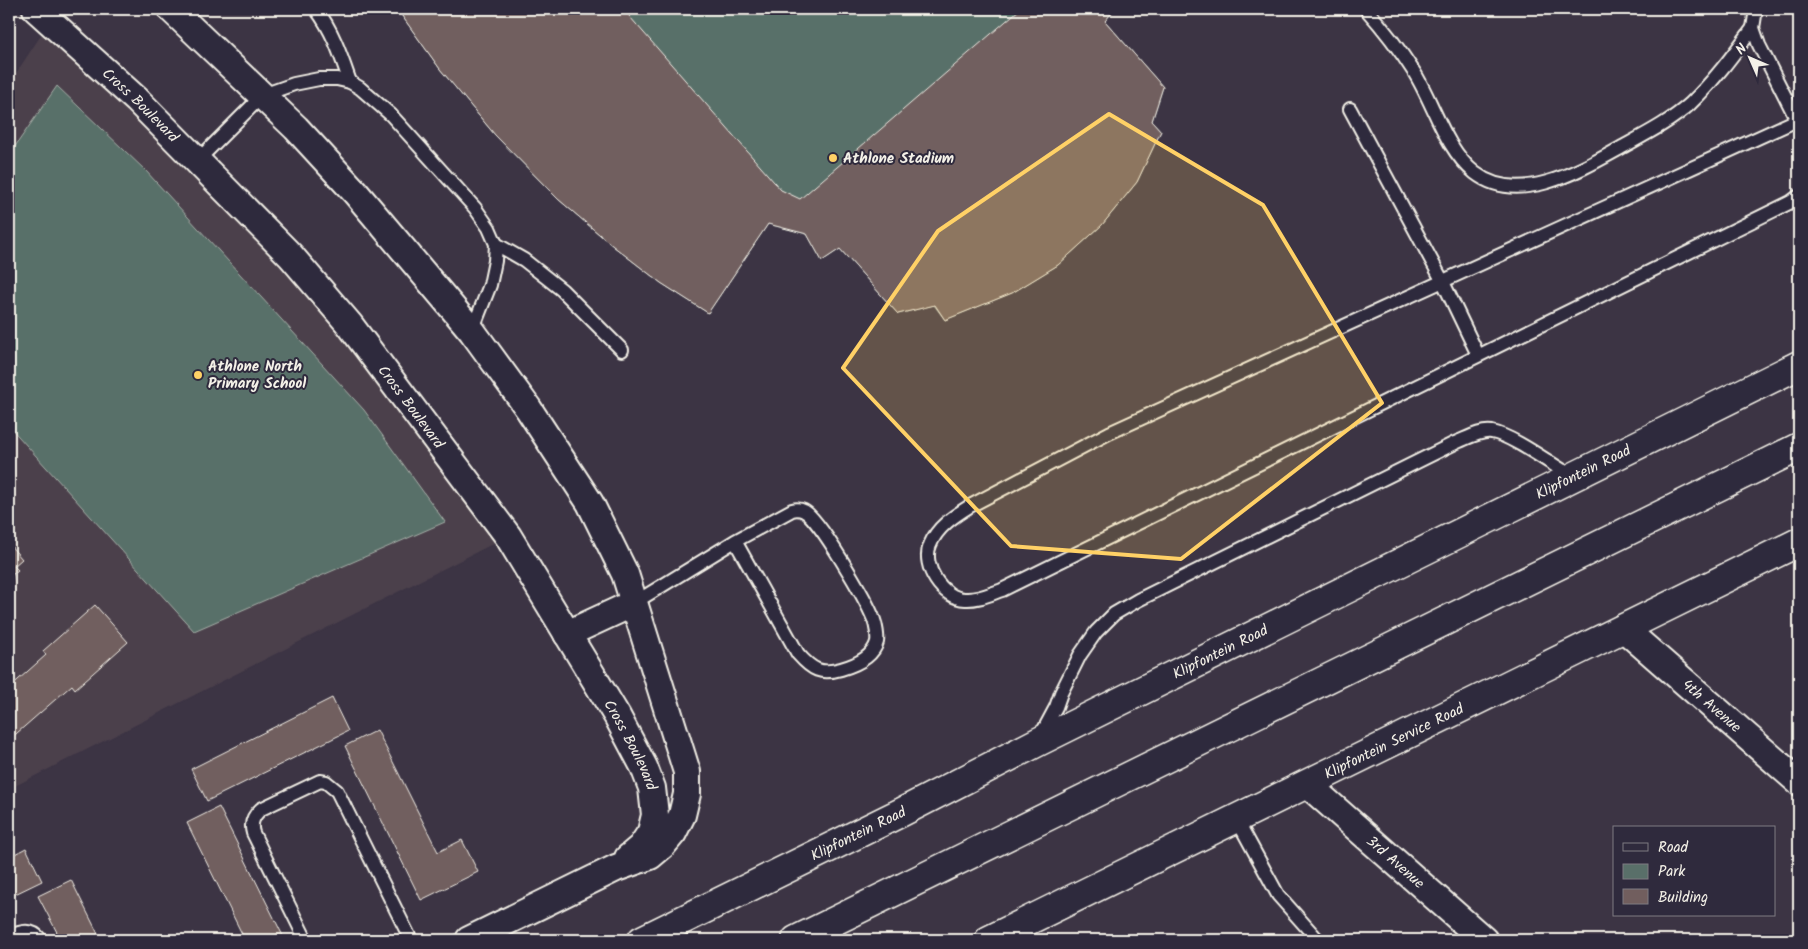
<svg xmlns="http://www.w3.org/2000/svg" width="1808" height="949" font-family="Kalam,sans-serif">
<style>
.built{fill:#4c414c}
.green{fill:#596f69;stroke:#a6b0a8}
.building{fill:#715e5e;stroke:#f4f1e8}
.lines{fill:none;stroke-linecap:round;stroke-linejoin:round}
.lane-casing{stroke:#f4f1e8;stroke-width:16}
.street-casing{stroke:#f4f1e8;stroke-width:30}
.secondary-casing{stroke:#f4f1e8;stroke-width:31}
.lane{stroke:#2f2a3d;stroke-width:12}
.street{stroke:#2f2a3d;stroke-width:26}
.secondary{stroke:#2f2a3d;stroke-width:28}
.marked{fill:#ffd166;fill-opacity:0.2;stroke:#ffd166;stroke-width:4;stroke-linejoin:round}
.poi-dot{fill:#ffd166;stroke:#2f2a3d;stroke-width:2}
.labels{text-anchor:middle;stroke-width:4;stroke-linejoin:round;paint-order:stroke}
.street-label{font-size:15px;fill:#f4f1e8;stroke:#2f2a3d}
.poi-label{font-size:15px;font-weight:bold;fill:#f4f1e8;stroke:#2f2a3d;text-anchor:start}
</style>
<rect width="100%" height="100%" fill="#3c3444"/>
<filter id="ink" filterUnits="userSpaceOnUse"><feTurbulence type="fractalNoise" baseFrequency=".02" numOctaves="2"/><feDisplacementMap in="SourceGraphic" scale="10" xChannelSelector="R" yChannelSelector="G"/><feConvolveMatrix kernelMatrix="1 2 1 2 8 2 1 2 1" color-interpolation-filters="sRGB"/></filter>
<g filter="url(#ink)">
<polygon class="built" points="51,20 291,256 508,536 9,789 9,84"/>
<g class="green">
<polygon points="397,9 1115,9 1105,21 1163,87 1152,121 1161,131 1137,182 1102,225 1058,265 1012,293 945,320 934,305 898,314 840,249 822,261 807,234 768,224 708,313 661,283 613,246 558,199 495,135 440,69"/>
<polygon points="57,86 146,171 364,410 445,522 194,631 9,426 9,155"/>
</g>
<g class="building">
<polygon points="397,9 623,9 781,190 800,199 1020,9 1115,9 1105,21 1163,87 1152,121 1161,131 1137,182 1102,225 1058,265 1012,293 945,320 935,305 898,314 840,249 822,261 807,234 768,224 708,313 661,283 613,246 558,199 495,135 440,69"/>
<polygon points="9,544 22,559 14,566 18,570 13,574 9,593"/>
<polygon points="95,605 128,642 75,689 72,685 9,740 9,688 46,655 43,651"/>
<polygon points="332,698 348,731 207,801 191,769"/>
<polygon points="377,730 438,852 462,840 478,872 421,900 345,746"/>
<polygon points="219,807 285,940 245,940 187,823"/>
<polygon points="26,848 42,881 9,897 9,857"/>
<polygon points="71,880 101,940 61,940 38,896"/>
</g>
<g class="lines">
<defs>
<g id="lane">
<path d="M316 9C333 31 341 56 350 82"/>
<path d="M1366 9C1384 29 1400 50 1414 72 1434 104 1445 149 1475 173 1520 208 1584 168 1626 145 1648 133 1671 121 1690 104 1714 81 1733 55 1753 28"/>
<polyline points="1756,9 1753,28 1759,45 1799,124"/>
<polyline points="1350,109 1443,282 1478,355"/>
<path d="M1797 120 1109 433 970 506C954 516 937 527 930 545 921 566 943 599 965 599 978 600 990 594 1002 590L1791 202 1799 196"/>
<polyline points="197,161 263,95 294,84 319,79 337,79 350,82 360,88 391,115 475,208 489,228 496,244 495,261 490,285 472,331"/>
<polyline points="496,244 524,260 562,290 622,350"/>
<path d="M634 603 735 541 792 510C796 509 800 509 804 511 819 518 867 601 874 620 876 625 878 637 877 642 873 657 855 665 841 669 821 675 812 670 798 654L735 541"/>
<path d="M1041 735 1056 707 1061 693 1080 655 1096 632 1114 614 1138 600 1455 443C1466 439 1480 430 1492 432 1513 436 1552 465 1572 476"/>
<polyline points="1236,818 1278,895 1318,940"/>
<path d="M9 937C21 931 32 928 41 940"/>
<path d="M306 940 253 833C250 823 253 816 261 809L320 781 326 782 337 791 411 940"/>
</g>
<g id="street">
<path id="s1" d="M36 9 137 100 291 256 350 325 508 536 617 716 644 767 652 788 655 815 651 832 641 847 628 858"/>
<polyline points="171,9 296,128 355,192 472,331 528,408 590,503 625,574 687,772 687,794 682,815 673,833 663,845 650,856 616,868 469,940"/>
<path id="s2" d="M1623 628 1799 782"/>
<polyline points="567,634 634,603"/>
<path id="s3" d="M1307 784 1484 940"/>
</g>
<g id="secondary">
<path id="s4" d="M642 940 902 812 1038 742 1799 365"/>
<polyline points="796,940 1799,447"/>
<path id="s5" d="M989 940 1799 542"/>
</g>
</defs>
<use href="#lane" class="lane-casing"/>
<use href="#street" class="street-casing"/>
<use href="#secondary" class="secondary-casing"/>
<use href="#lane" class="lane"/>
<use href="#street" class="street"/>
<use href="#secondary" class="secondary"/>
</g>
</g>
<path class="marked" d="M1109 114 1263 205 1382 403 1181 559 1011 546 843 368 938 231Z"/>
<g class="poi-dot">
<circle cx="833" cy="158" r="5"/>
<circle cx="198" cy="375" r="5"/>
</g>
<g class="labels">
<g class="street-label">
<text dy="5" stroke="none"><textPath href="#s1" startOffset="142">Cross Boulevard</textPath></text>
<text dy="5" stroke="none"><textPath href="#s1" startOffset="548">Cross Boulevard</textPath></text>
<text dy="5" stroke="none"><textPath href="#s4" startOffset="1051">Klipfontein Road</textPath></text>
<text dy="5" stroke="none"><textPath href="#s4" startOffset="646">Klipfontein Road</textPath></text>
<text dy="5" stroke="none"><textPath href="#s2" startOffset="118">4th Avenue</textPath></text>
<text dy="5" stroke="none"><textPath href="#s5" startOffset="451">Klipfontein Service Road</textPath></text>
<text dy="5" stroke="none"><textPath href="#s1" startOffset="952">Cross Boulevard</textPath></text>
<text dy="5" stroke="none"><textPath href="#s4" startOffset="241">Klipfontein Road</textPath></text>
<text dy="5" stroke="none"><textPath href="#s3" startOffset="118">3rd Avenue</textPath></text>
</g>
<g class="poi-label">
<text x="843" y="163">Athlone Stadium</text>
<text x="208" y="371">Athlone North<tspan x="208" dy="17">Primary School</tspan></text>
</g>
</g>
<rect width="1808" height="949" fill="none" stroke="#2f2a3d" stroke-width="30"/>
<rect x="15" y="15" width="1778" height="919" fill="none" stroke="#f4f1e8" stroke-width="2" filter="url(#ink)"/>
<rect x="1613" y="826" width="162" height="90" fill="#2f2a3d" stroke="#7e7a81"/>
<rect x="1623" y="843" width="25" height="8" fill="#2f2a3d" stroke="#7e7a81"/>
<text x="1658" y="852" font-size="15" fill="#f4f1e8">Road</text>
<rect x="1623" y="864" width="25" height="15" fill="#596f69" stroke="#7e7a81"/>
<text x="1658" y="876" font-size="15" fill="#f4f1e8">Park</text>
<rect x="1623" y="889" width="25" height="15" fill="#715e5e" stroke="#7e7a81"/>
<text x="1658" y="902" font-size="15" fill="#f4f1e8">Building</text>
<g transform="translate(1750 58) rotate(315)" stroke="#2f2a3d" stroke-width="4" paint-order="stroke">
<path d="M0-4L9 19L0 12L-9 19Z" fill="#f4f1e8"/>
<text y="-8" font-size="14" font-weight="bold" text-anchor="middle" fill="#f4f1e8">N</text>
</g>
</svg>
